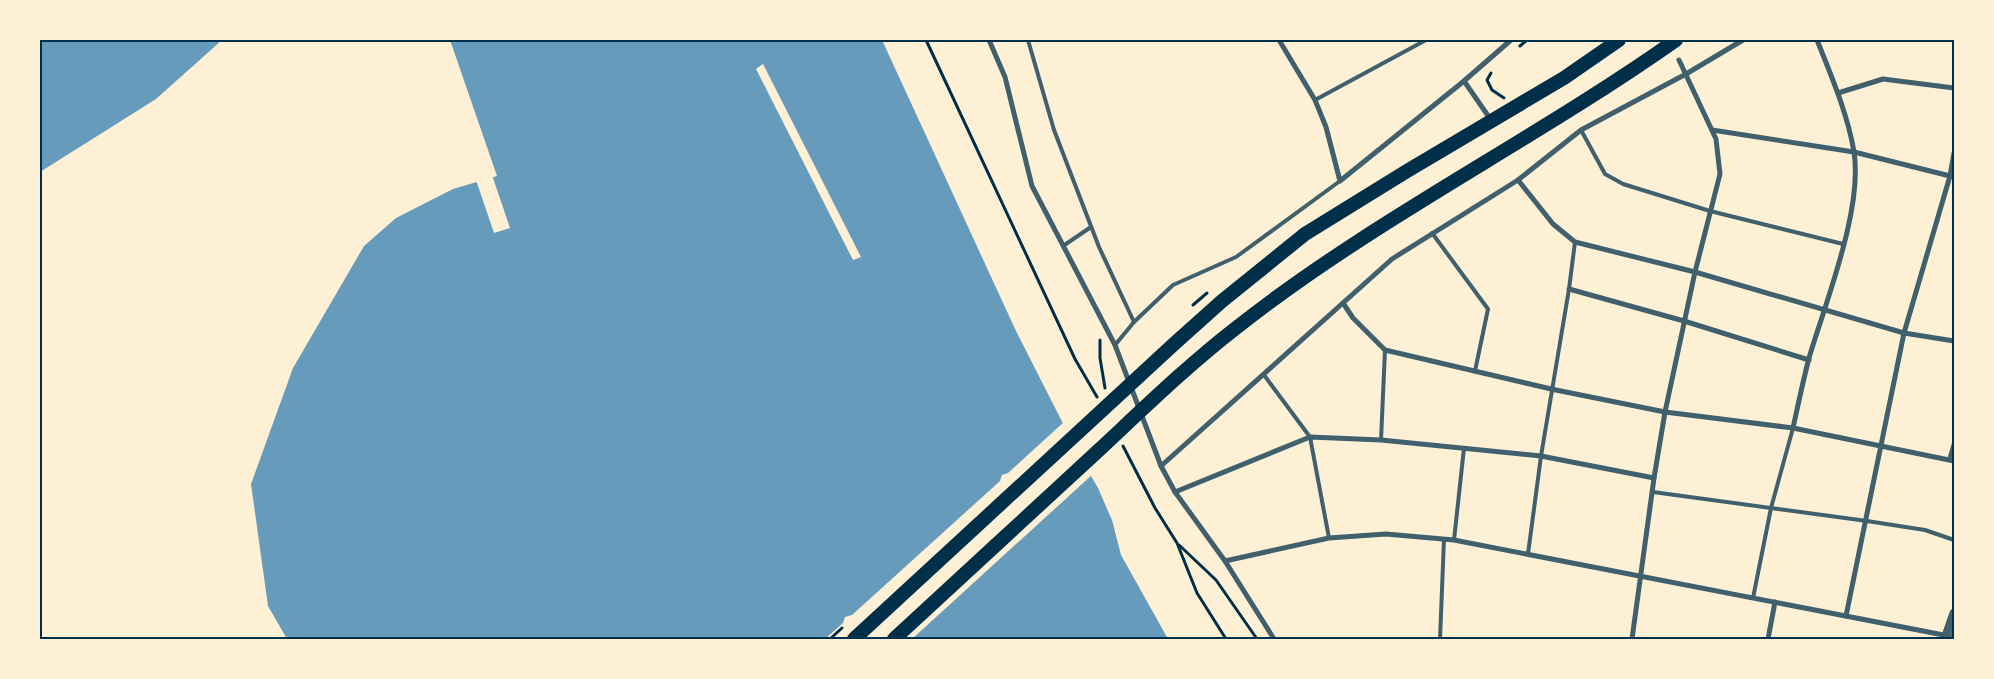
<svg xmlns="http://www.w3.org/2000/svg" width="1994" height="679" font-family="Raleway,sans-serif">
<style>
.water{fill:#669bbc}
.pier{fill:#fdf0d5}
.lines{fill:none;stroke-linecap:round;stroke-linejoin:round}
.path{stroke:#003049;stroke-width:3}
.service{stroke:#3f606c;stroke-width:4}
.minor{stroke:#3f606c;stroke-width:5}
.tertiary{stroke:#3f606c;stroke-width:9}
.trunk{stroke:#003049;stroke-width:14}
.neatline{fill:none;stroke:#003049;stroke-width:2}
</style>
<rect width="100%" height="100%" fill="#fdf0d5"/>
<g class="water">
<polygon points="40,40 222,40 156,99 40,172"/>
<polygon points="450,40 882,40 1016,331 1080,457 1098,488 1112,520 1121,555 1168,639 287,639 268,606 251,484 293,368 364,246 396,218 453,189 497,176"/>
</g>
<g class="pier">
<polygon points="763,64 861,257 853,260 756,69"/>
<polygon points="492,175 510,228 494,233 476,180"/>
<polygon points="1065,421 1093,474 912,639 825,639 843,623 845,617 852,615 1000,481 1002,475 1008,473"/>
</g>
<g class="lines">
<g class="path">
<polyline points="926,40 1075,359 1097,397"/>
<polyline points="1520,46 1527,40"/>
<polyline points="1491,73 1487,80 1492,90 1504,98"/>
<polyline points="1193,305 1207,293"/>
<polyline points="1100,340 1100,358 1105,388"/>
<polyline points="1123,446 1155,508 1177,543 1197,593 1226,639"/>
<polyline points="1179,545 1216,580 1257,639"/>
<polyline points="830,639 842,628"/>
</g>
<g class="service">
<polyline points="1028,40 1054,130 1099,247 1134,322"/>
<polyline points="1315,100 1426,40"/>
<polyline points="1581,130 1605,174 1623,184 1710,211 1843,244"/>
<polyline points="1432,233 1488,309 1475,371"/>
<polyline points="1063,246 1091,227"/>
<polyline points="1115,345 1134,322 1173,285 1236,257 1340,181"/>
<polyline points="1264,375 1310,437 1329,538"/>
<polyline points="1381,440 1385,350"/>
<polyline points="1949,460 1954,443"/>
<polyline points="1653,492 1867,521 1925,530 1954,540"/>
<polyline points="1454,540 1464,448"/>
<polyline points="1528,554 1541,456 1569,289 1575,242"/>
<polyline points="1753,598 1771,508 1793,428"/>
<polyline points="1440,639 1444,539"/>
</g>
<g class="minor">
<polyline points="989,40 1005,77 1032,186 1115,345 1161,466 1175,492 1225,561 1274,639"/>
<polyline points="1279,40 1315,100 1326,127 1340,181 1464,81"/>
<polyline points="1838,93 1883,79 1954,88"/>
<polyline points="1491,120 1464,81 1511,40"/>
<polyline points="1712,130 1854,152 1954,177"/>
<polyline points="1518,180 1553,224 1575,242 1695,272 1904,333 1954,341"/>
<polyline points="1569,289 1684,321 1809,360"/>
<polyline points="1343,303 1353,318 1385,350 1551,389 1665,412 1793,428 1954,461"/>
<path d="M1793 428C1798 405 1803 381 1809 358 1826 301 1863 209 1854 152 1848 115 1831 75 1817 40"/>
<polyline points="1161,466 1392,259 1518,180 1581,130 1686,74 1743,40"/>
<polyline points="1175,492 1310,437 1381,440 1541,456 1654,478"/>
<polyline points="1225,561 1329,538 1386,534 1454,540 1954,637"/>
<polyline points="1846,616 1904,333 1950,176 1954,153"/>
<polyline points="1632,639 1654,478 1665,412 1695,272 1720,174 1716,139 1679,60"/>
<polyline points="1768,639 1775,602"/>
</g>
<polyline class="tertiary" points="1945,639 1954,613"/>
<g class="trunk">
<polyline points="854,639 1174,344 1222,301 1305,234 1407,171 1564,78 1619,40"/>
<path d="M894 639C962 576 1031 513 1099 450 1143 409 1187 366 1236 328 1374 219 1533 141 1676 40"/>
</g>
</g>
<rect width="1994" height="679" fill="none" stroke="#fdf0d5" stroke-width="82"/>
<rect x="41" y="41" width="1912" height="597" class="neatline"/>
</svg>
